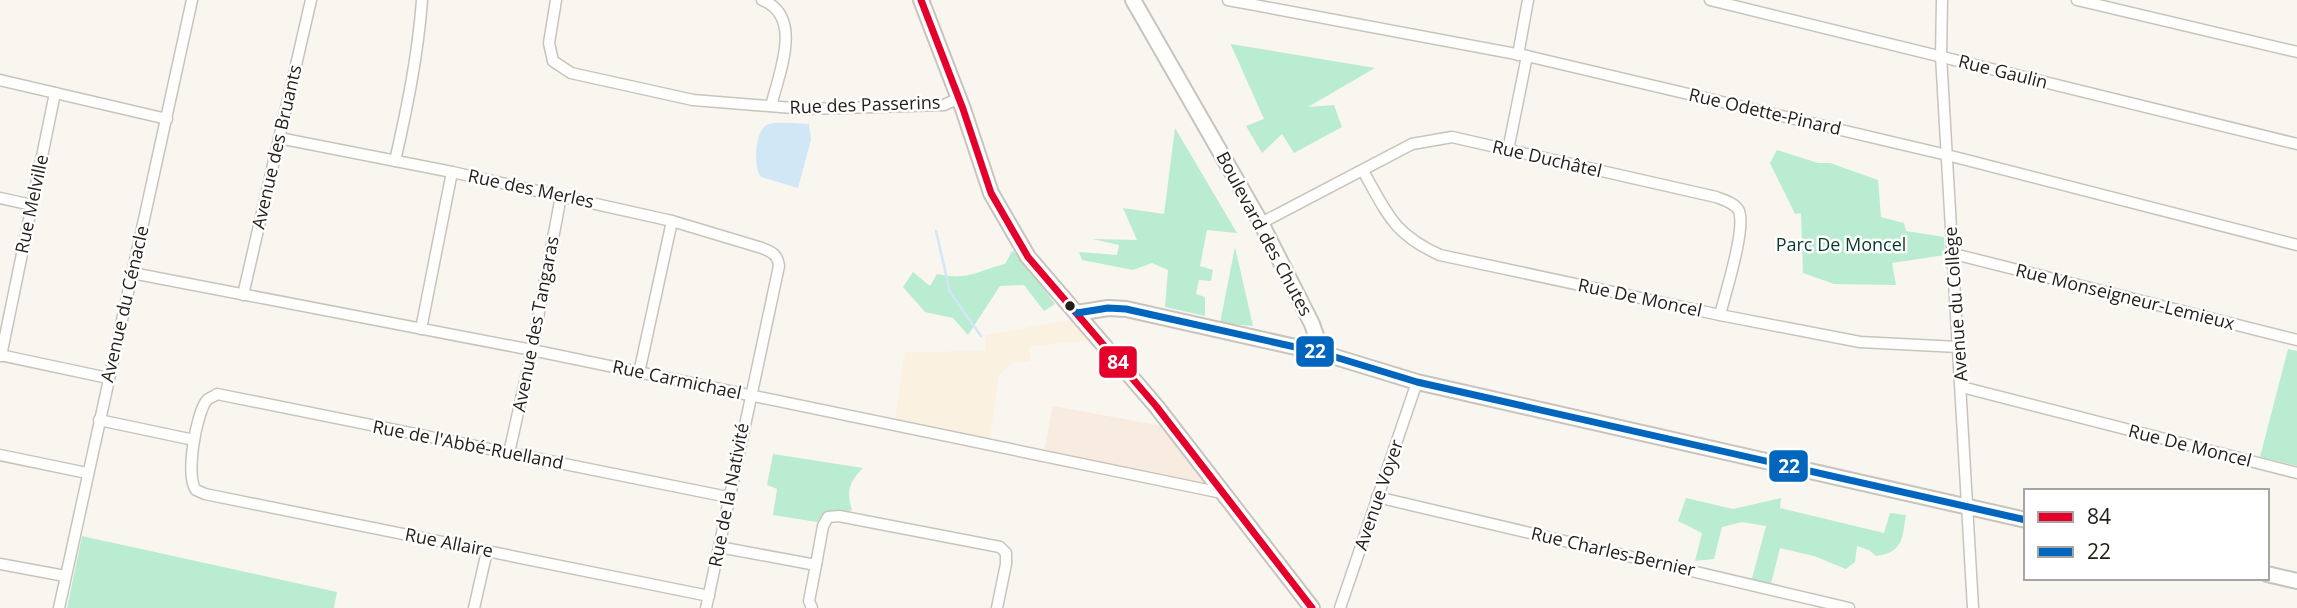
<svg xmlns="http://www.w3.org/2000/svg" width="2297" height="608" font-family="'Open Sans',sans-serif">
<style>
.built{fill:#fbf1e0}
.industrial{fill:#f8ebe0}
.green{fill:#b9ecd1}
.water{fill:#d1e7f6}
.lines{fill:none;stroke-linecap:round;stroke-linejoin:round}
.stream{stroke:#d1e7f6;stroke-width:2.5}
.street-casing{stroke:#c7c4be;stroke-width:13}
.secondary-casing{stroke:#c7c4be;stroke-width:18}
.street{stroke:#fefefd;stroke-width:10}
.secondary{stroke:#fefefd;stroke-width:14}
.bus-1-casing{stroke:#fff;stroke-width:12}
.bus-2-casing{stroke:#fff;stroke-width:12}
.bus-1{stroke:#e4002b;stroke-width:7}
.bus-2{stroke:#0065bd;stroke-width:7}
.bus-dot{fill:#221e18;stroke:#fff;stroke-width:2.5}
.labels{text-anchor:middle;stroke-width:5;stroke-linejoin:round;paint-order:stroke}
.street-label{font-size:18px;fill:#221e18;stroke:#fff}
.park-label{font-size:18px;fill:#0b3a28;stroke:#fff}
.line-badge{stroke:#fff;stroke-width:2.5}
.badge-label{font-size:19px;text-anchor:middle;font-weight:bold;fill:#fff}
</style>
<rect width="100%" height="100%" fill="#f9f6ef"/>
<polygon class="built" points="1081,318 1100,340 1030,346 1030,361 1013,363 999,375 989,445 894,425 905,352 985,351 985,335"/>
<polygon class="industrial" points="1053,406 1173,428 1222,493 1043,456"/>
<g class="green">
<polygon points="1231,45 1231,44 1375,68 1308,107 1334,105 1342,127 1294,153 1282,134 1262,153 1246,126 1264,119"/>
<polygon points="1175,128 1237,233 1207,230 1200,266 1213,270 1211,281 1199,280 1196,294 1205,297 1205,316 1165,307 1168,270 1152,263 1133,270 1082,260 1079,252 1117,255 1119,245 1092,239 1137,240 1123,208 1164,214"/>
<polygon points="1777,150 1818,163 1830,163 1878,180 1881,217 1904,223 1906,231 1944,237 1945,255 1892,263 1896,285 1834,284 1803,273 1801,213 1795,214 1770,163"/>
<polygon points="1235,247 1253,326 1220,323"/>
<path d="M1012 251 1019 256 1055 304 1044 311 1024 285 1000 286 968 335 953 318 925 312 903 287 913 272 930 286 937 274C968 281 977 271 1005 264Z"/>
<polygon points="2288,349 2297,351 2297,466 2260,457"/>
<path d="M773 454 863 468C849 482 846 491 852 510L817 522 773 515 777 489 767 485Z"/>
<path d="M1686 498 1733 509 1781 498 1780 508 1884 533 1890 513 1906 515C1902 538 1904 552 1876 556L1869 550 1857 546 1855 562 1846 569 1814 556 1780 548 1770 588 1751 582 1766 526 1742 522 1722 527 1714 559 1695 561 1702 533 1678 521Z"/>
<polygon points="82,536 337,592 334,608 67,608"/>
</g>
<path class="water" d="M793 123 809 124 811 140 798 188 761 177C753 168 754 128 769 124 775 122 786 123 793 123Z"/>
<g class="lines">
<polyline class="stream" points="936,231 950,292 981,336"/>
<defs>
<g id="street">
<polyline points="556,0 549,43 553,61 571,73 693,100 805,109 944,105 959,98"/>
<path d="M762 0C804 16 779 73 771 106"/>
<polyline points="1228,0 1527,56 1947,155 2297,245"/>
<polyline points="1710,0 2297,144"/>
<polyline points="1942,0 1941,56 1973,608"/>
<polyline points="2077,0 2297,52"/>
<polyline points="1518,55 1528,0"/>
<polyline points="0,80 167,119"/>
<path d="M279 138 452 172 672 221 762 248C772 252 778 255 779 266L706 608"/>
<polyline points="1508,150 1527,56"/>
<path d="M395 161C407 108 418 55 422 0"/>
<path d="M1363 171C1387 213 1393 234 1440 255L1720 315 1860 342 1958 347"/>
<polyline points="0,198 32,205"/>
<path d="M1261 223 1412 144 1452 137 1716 197C1724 200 1735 203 1739 211 1746 230 1725 294 1720 315"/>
<polyline points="1954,254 2297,340"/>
<polyline points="132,273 532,350 1222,493"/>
<polyline points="243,295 311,0"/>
<polyline points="421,329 452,172"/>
<polyline points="0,355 108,378"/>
<polyline points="1,356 55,93"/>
<polyline points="639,373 672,221"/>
<polyline points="1962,387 2297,473"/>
<polyline points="99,420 194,440"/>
<polyline points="509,453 532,350 561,196"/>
<polyline points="0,455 87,473"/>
<polyline points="1377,497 1849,608"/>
<polyline points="719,547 816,565 809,601 812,608"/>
<polyline points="0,564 65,576"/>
<polyline points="816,565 823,526 828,517 839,516 1000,547 1006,553 1006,564 997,608"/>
<path d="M709 596 205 494 196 490C185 477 196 413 207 400 209 398 215 396 217 394L728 497"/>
<polyline points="59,608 192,0"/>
<polyline points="474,608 487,551"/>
<polyline points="1340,608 1417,382"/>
</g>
<g id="secondary">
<polyline points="921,0 963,109 991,193 1028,257 1156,406 1312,608"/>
<polyline points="1133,0 1261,223 1312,324 1322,353"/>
<polyline points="1077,313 1108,308 1126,309 1322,353 1417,382 2026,520"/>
<polyline points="2267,574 2297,581"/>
</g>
</defs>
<use href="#street" class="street-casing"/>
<use href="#secondary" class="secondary-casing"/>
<use href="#street" class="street"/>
<use href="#secondary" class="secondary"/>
<defs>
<polyline id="bus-1" points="921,0 963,109 991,193 1028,257 1156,406 1312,608"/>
<polyline id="bus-2" points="1077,313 1108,308 1126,309 1322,353 1417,382 2026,520"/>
</defs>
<use href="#bus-1" class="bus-1-casing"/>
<use href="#bus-2" class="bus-2-casing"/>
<use href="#bus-1" class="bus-1"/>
<use href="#bus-2" class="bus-2"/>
</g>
<circle class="bus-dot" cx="1070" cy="306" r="6"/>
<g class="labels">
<g class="street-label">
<text transform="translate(2003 72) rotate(14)" y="6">Rue Gaulin</text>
<text transform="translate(865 105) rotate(-2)" y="6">Rue des Passerins</text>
<text transform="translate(1765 112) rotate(13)" y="6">Rue Odette-Pinard</text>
<text transform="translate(277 147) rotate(-77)" y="6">Avenue des Bruants</text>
<text transform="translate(1547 159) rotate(13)" y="6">Rue Duchâtel</text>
<text transform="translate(531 189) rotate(12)" y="6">Rue des Merles</text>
<text transform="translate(32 204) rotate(-78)" y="6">Rue Melville</text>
<text transform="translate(1264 234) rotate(62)" y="6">Boulevard des Chutes</text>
<text transform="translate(2125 297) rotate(14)" y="6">Rue Monseigneur-Lemieux</text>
<text transform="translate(1640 298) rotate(12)" y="6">Rue De Moncel</text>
<text transform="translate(125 304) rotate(-77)" y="6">Avenue du Cénacle</text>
<text transform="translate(1956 304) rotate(-94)" y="6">Avenue du Collège</text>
<text transform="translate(536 324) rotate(-79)" y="6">Avenue des Tangaras</text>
<text transform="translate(677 380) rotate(12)" y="6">Rue Carmichael</text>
<text transform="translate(468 445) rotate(11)" y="6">Rue de l'Abbé-Ruelland</text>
<text transform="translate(2190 446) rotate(14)" y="6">Rue De Moncel</text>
<text transform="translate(729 495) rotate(-79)" y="6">Rue de la Nativité</text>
<text transform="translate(1379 495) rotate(-71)" y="6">Avenue Voyer</text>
<text transform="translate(449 543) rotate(11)" y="6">Rue Allaire</text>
<text transform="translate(1613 552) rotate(13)" y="6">Rue Charles-Bernier</text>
</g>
<g class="park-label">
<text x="1841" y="251">Parc De Moncel</text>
</g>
</g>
<g class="line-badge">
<rect x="1295" y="335" width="40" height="33" rx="7" fill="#0065bd"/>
<rect x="1098" y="345" width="40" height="34" rx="7" fill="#e4002b"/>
<rect x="1768" y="449" width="41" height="34" rx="7" fill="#0065bd"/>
</g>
<g class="badge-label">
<text x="1315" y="358">22</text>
<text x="1118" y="369">84</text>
<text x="1789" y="473">22</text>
</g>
<rect x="2024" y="489" width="245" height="91" fill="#ffffff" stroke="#a7a5a3" stroke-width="2"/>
<rect x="2038" y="512" width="35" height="10" fill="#e4002b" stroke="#a7a5a3" stroke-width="2"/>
<text x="2087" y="524" font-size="21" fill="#221e18">84</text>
<rect x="2038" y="547" width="35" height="10" fill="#0065bd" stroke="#a7a5a3" stroke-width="2"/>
<text x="2087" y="559" font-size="21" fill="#221e18">22</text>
</svg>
